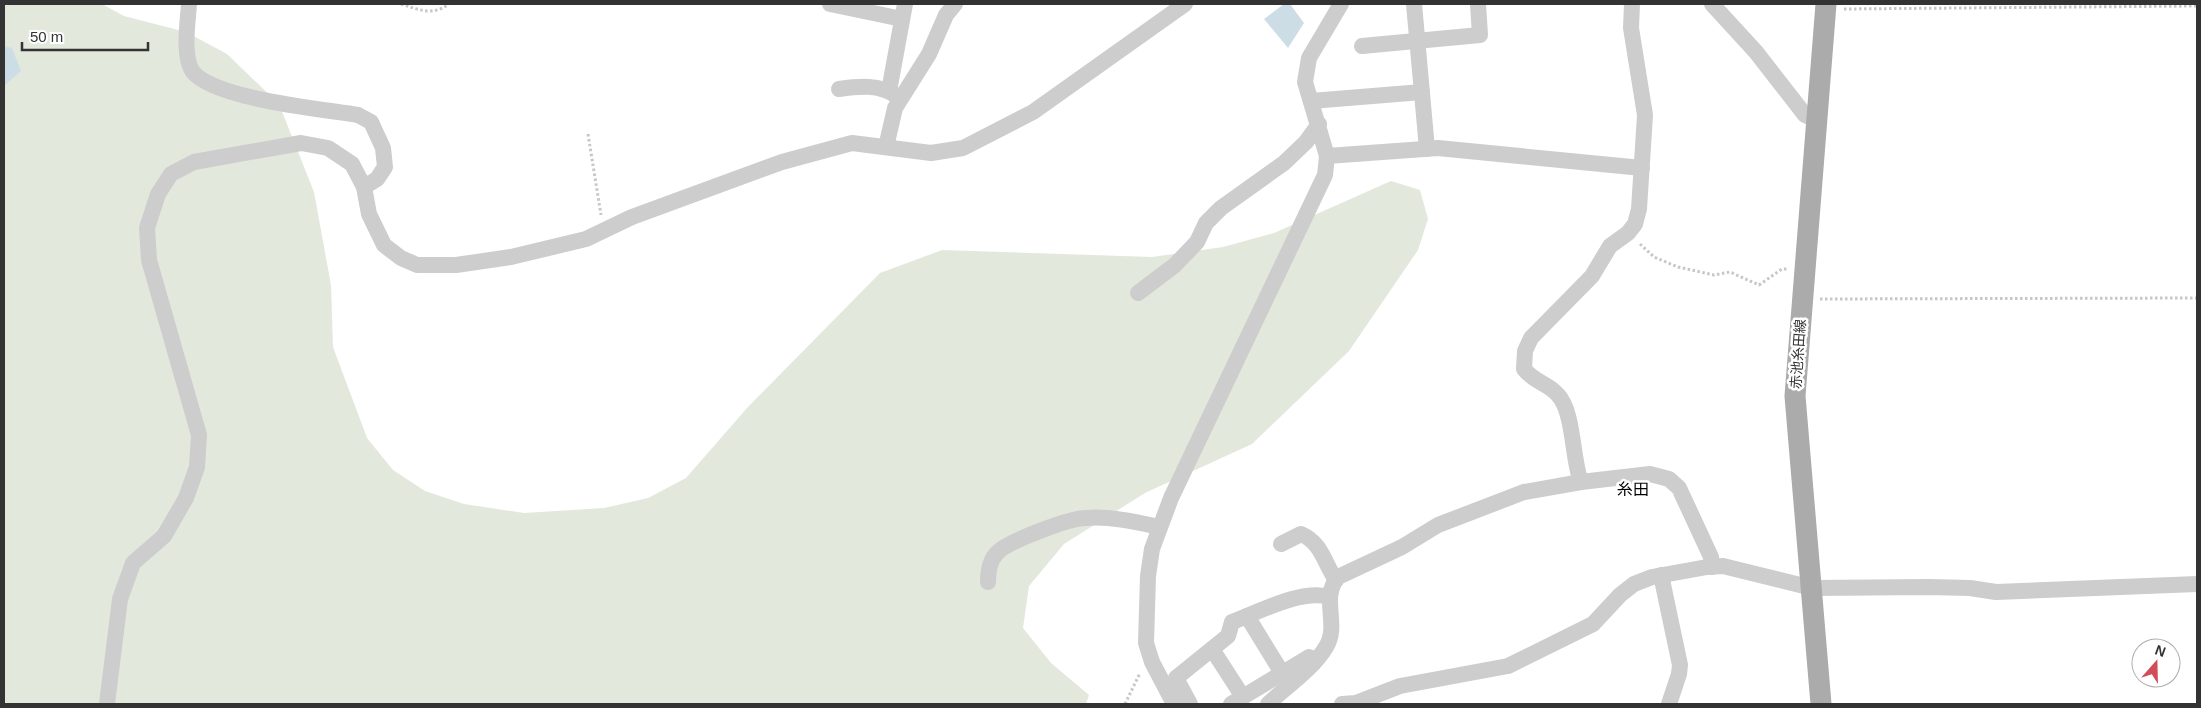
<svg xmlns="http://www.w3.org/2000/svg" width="2201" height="708" font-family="Helvetica,'Noto Sans JP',sans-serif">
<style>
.green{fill:#e3e8dd}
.water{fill:#cddde6}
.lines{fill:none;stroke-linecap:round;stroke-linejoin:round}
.path{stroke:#c7c7c7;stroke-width:3;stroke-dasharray:2.5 2.5;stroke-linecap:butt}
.minor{stroke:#cdcdcd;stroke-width:16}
.major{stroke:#ababab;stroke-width:21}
.labels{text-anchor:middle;stroke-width:5;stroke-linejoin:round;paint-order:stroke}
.street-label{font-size:14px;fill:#333;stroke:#fff}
.quarter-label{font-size:16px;fill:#000;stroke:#fff}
</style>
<rect width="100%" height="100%" fill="#fff"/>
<polygon class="green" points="4,4 102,4 124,16 186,32 227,54 279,104 314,192 331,285 333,347 367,438 393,470 425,491 464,504 524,513 604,508 648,498 686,478 747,408 880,273 942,250 1152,257 1223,247 1274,233 1391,181 1420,190 1428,219 1418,250 1349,351 1252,444 1145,493 1064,544 1029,586 1023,628 1051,663 1089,695 1086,704 4,704"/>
<g class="water">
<polygon points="1284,4 1290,4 1304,23 1288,48 1264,19"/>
<polygon points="4,46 12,48 21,71 4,86"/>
</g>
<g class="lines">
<g class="path">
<path d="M401 4C419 10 433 16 449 4"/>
<polyline points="1844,9 2197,6"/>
<polyline points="588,134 601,215"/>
<polyline points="1640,244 1654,257 1678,267 1714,275 1730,272 1759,285 1782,269 1788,269"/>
<polyline points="1820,299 2197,298"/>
<polyline points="1125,704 1140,673"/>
</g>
<g class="minor">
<path d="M189 4C188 21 182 57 193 72 215 99 322 109 358 115L371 122 383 148 385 167 377 179 364 187"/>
<polyline points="830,4 902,19"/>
<polyline points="1414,4 1427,149"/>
<polyline points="1712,4 1756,52 1805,115 1818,121"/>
<polyline points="1362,46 1480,35 1478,4"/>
<path d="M839 89C859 86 879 84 897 96"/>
<polyline points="889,91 905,4"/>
<polyline points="1311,101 1422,92"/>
<polyline points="886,147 895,108 929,54 946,15 955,4"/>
<polyline points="1327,156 1438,148 1642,168"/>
<polyline points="1138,293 1175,265 1197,242 1206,223 1221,208 1284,163 1306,142 1319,124"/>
<path d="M1581 482C1572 459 1574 412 1558 395 1548 383 1535 383 1524 369L1525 351 1531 338 1592 276 1610 246 1628 233 1635 224 1639 209 1645 115 1631 28 1632 4"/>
<path d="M1281 544 1301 534C1322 543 1324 563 1336 580"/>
<polyline points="1661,575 1680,665 1679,674 1669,704"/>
<path d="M988 582C988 572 989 561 997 553 1008 541 1070 518 1086 518 1110 516 1136 522 1159 527"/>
<polyline points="1247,616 1282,673"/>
<polyline points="1212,649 1243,697"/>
<polyline points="107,704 120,599 133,563 164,536 186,498 197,467 199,435 149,260 147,228 158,194 171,174 194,162 301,143 328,148 352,164 364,187 369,214 384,245 401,258 417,265 456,265 511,257 586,239 632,217 782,162 852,143 931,153 963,148 1033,112 1185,4"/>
<polyline points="1174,704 1152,662 1146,643 1148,576 1152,549 1171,498 1325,175 1327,156 1305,82 1309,58 1341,4"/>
<path d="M1190 704 1176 678 1228 636 1232 622C1259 612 1301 589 1329 597"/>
<polyline points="1231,704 1309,657"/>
<path d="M1268 704C1287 686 1312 670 1326 647 1340 625 1320 598 1338 577L1402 547 1438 525 1524 492 1581 482 1650 474 1669 479 1679 488 1711 557 1712 567"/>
<polyline points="1342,704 1356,703 1400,686 1508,666 1593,624 1620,595 1634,584 1652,577 1707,567 1723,566 1812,588 1929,587 1970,588 1996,592 2197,584"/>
</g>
<polyline class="major" points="1821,704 1795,396 1826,4"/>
</g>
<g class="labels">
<g class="street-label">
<text transform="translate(1798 354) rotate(-86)" y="5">赤池糸田線</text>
</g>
<g class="quarter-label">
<text x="1633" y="495">糸田</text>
</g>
</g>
<rect width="2201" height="708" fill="none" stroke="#333333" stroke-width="10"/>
<g transform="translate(2156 663) rotate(20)"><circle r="24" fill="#ffffff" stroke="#adadad"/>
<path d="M0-4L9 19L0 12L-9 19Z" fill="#d14d58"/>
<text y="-8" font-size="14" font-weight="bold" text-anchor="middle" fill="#333333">N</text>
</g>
<path d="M22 42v8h126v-8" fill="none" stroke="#333333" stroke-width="2.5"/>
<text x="30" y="42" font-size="15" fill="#333333" stroke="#ffffff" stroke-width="4" paint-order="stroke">50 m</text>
</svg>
